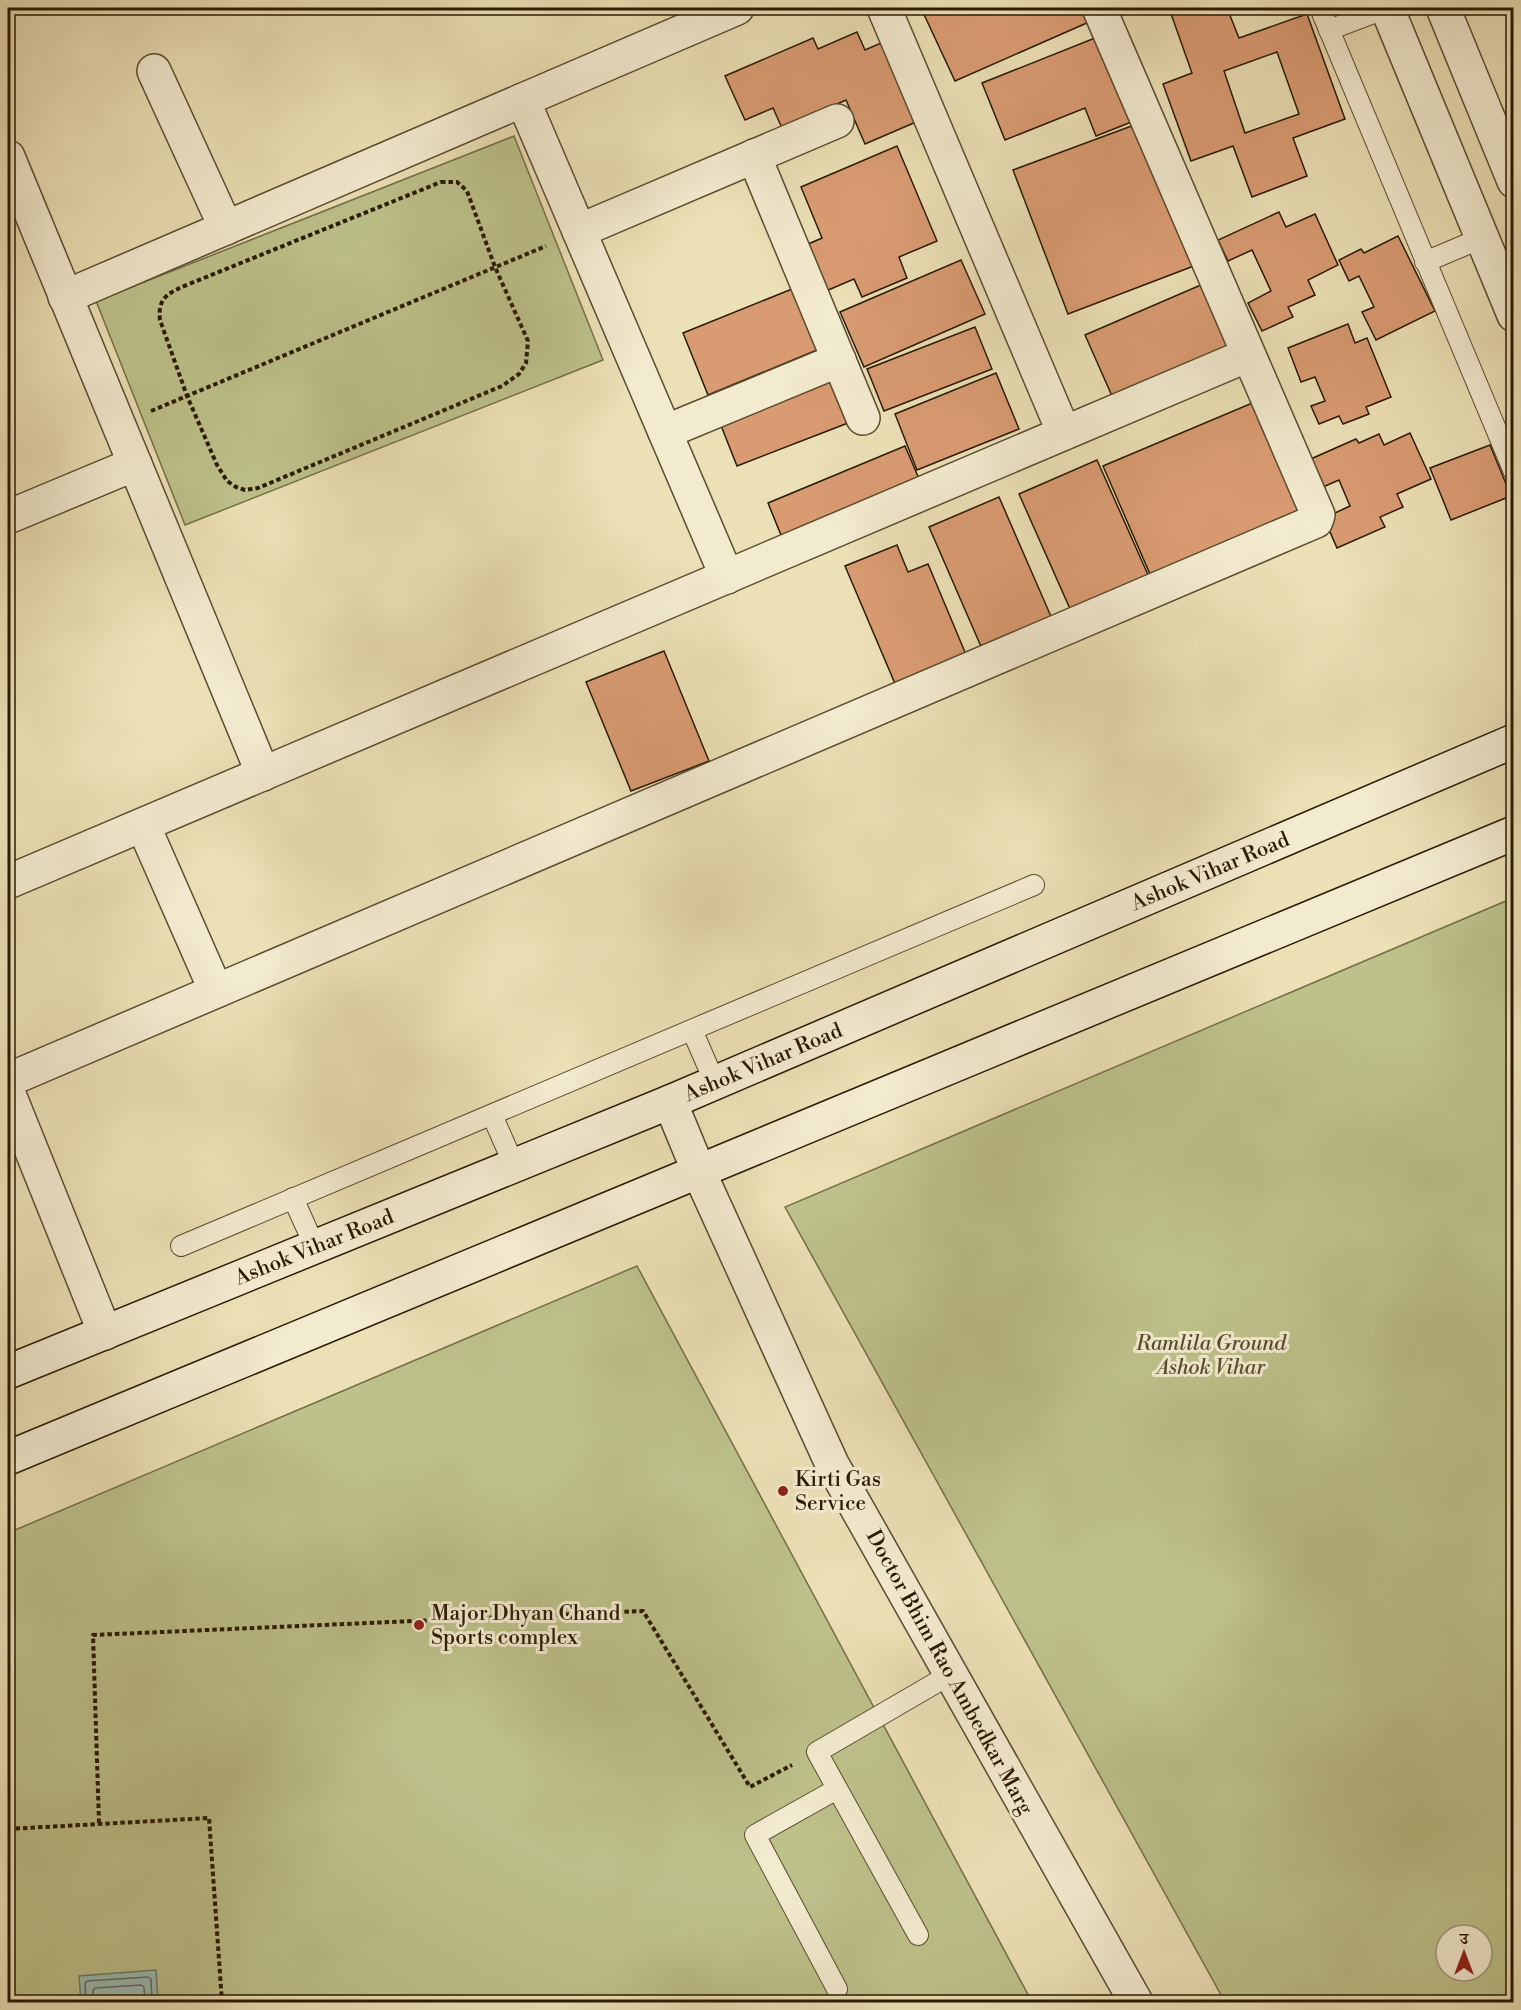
<svg xmlns="http://www.w3.org/2000/svg" width="1521" height="2010" font-family="'Libre Bodoni','Noto Serif Devanagari',serif">
<style>
.green{fill:#bdc18a;stroke:#746e46;stroke-width:1.5;fill-rule:evenodd}
.water{fill:#9abcb4;stroke:#6d7b6d;stroke-width:1.5}
.lines{fill:none;stroke-linecap:round;stroke-linejoin:round}
.shore{stroke:#626b5c;stroke-width:1.5}
.building{fill:#d99b72;stroke:#2a1a03;stroke-width:1.5;fill-rule:evenodd}
.lane-casing{stroke:#5a4c30;stroke-width:22}
.street-casing{stroke:#5a4c30;stroke-width:36}
.secondary-casing{stroke:#2a1a03;stroke-width:36}
.path{stroke:#2a1a03;stroke-width:4;stroke-dasharray:4.5 3;stroke-linecap:butt}
.lane{stroke:#f3ebd0;stroke-width:20}
.street{stroke:#f3ebd0;stroke-width:33}
.secondary{stroke:#f3ebd0;stroke-width:33}
.poi-dot{fill:#8f2418;stroke:#f3ebd0;stroke-width:2}
.labels{text-anchor:middle;stroke-width:6;stroke-linejoin:round;paint-order:stroke}
.street-label{font-size:21px;fill:#2a1a03;stroke:#f3ebd0}
.park-label{font-size:21px;font-style:italic;fill:#564c2c;stroke:#f3ebd0}
.poi-label{font-size:21px;fill:#2a1a03;stroke:#f3ebd0;text-anchor:start}
</style>
<rect width="100%" height="100%" fill="#ece0b6"/>
<filter id="stains"><feTurbulence type="fractalNoise" baseFrequency=".00333" numOctaves="4"/><feColorMatrix values="0 0 0 0 .2 0 0 0 0 .09 0 0 0 0 .02 0 0 0 .5 -.17"/></filter>
<radialGradient id="worn" r=".72"><stop offset=".6" stop-color="#630" stop-opacity="0"/><stop offset="1" stop-color="#630" stop-opacity=".3"/></radialGradient>
<g class="green">
<polygon points="514,136 603,360 185,525 96,301"/>
<path d="M1513 898V2002H1225L785 1207ZM1446 1935H1482V1971H1446Z"/>
<polygon points="637,1266 1032,2002 8,2002 8,1533"/>
</g>
<polygon class="water" points="156,1970 158,2002 81,2002 79,1976"/>
<g class="lines">
<g class="shore">
<polyline points="86,2002 85,1984 87,1981 148,1977 151,1979 152,2002"/>
<polyline points="94,2002 93,1991 95,1988 141,1985 144,1987 145,2002"/>
</g>
</g>
<g class="building">
<polygon points="921,8 1083,8 1089,22 955,81"/>
<path d="M1169 8H1227L1239 38 1307 14 1345 119 1293 138 1307 176 1252 197 1233 146 1191 161 1163 84 1192 73ZM1277 52 1299 114 1245 133 1224 71Z"/>
<polygon points="857,32 865,50 881,43 916,122 865,144 846,100 782,128 773,108 745,120 725,76 813,38 818,49"/>
<polygon points="1105,34 1139,119 1096,136 1085,108 1005,140 982,83"/>
<polygon points="1145,121 1199,264 1068,314 1013,170"/>
<polygon points="897,146 937,241 899,257 907,278 862,297 854,279 826,291 806,245 822,238 801,187"/>
<polygon points="1279,212 1286,227 1315,214 1338,265 1308,280 1315,295 1288,307 1293,317 1262,331 1248,303 1271,291 1252,250 1228,261 1218,240"/>
<polygon points="1398,236 1435,311 1376,340 1362,312 1374,307 1359,276 1349,281 1339,260 1361,249 1364,253"/>
<polygon points="961,260 985,314 864,367 840,312"/>
<polygon points="1210,281 1240,351 1116,405 1085,335"/>
<polygon points="792,289 817,350 708,395 683,333"/>
<polygon points="1348,324 1355,343 1367,338 1391,397 1366,407 1369,414 1343,424 1339,416 1319,424 1311,406 1325,401 1315,377 1301,382 1288,348"/>
<polygon points="975,327 992,369 884,411 867,369"/>
<polygon points="996,373 1019,429 917,470 895,414"/>
<polygon points="831,380 848,423 737,466 720,423"/>
<polygon points="1257,401 1307,516 1153,581 1103,466"/>
<polygon points="1410,433 1431,479 1397,494 1403,507 1380,517 1385,527 1337,548 1324,518 1350,506 1339,480 1316,490 1304,462 1356,439 1359,443 1379,434 1384,445"/>
<polygon points="1490,445 1511,496 1451,520 1430,468"/>
<polygon points="905,446 923,488 785,545 768,503"/>
<polygon points="1097,460 1149,577 1071,611 1019,494"/>
<polygon points="999,497 1053,621 983,651 929,527"/>
<polygon points="897,545 908,572 928,564 970,664 899,693 845,566"/>
<polygon points="664,651 709,761 631,791 586,682"/>
</g>
<g class="lines">
<defs>
<g id="lane">
<polyline points="1320,8 1514,472"/>
<polyline points="1329,30 1387,8"/>
<polyline points="1425,262 1482,238"/>
<polyline points="692,1030 715,1083"/>
<polyline points="492,1115 514,1165"/>
<polyline points="293,1198 315,1247"/>
<polyline points="181,1246 1034,885"/>
<polyline points="837,1789 755,1835 837,1989"/>
<polyline points="918,1935 817,1752 951,1674"/>
</g>
<g id="street">
<polyline points="884,8 1064,433"/>
<polyline points="1387,8 1514,315"/>
<polyline points="1443,8 1514,181"/>
<polyline points="154,71 226,228"/>
<polyline points="523,100 727,577"/>
<polyline points="754,156 863,418"/>
<polyline points="8,157 263,774"/>
<polyline points="579,231 837,121"/>
<polyline points="65,297 737,8"/>
<polyline points="665,432 839,360"/>
<polyline points="8,517 135,464"/>
<polyline points="143,825 216,991"/>
<polyline points="8,882 1248,355"/>
<polyline points="8,1080 1316,521 1318,515 1099,8"/>
<polyline points="8,1092 105,1333"/>
<polyline points="670,1102 699,1172 832,1464 1136,2002"/>
</g>
<g id="secondary">
<polyline points="8,1372 670,1102 1514,741"/>
<polyline points="8,1458 1514,833"/>
</g>
</defs>
<use href="#lane" class="lane-casing"/>
<use href="#street" class="street-casing"/>
<use href="#secondary" class="secondary-casing"/>
<g class="path">
<path d="M441 182H457L467 191 495 267 528 341 526 363 519 374 502 386 258 488 245 490 236 487 227 481 217 465 187 396 160 320C157 297 170 292 189 284Z"/>
<polyline points="151,411 546,246"/>
<polyline points="99,1823 93,1635 643,1611 750,1787 792,1765"/>
<polyline points="8,1829 209,1818 222,2002"/>
</g>
<use href="#lane" class="lane"/>
<use href="#street" class="street"/>
<use href="#secondary" class="secondary"/>
</g>
<g class="poi-dot">
<circle cx="783" cy="1491" r="6"/>
<circle cx="419" cy="1625" r="6"/>
</g>
<g class="labels">
<g class="street-label">
<text transform="translate(1210 871) rotate(-23)" y="7">Ashok Vihar Road</text>
<text transform="translate(763 1062) rotate(-23)" y="7">Ashok Vihar Road</text>
<text transform="translate(314 1247) rotate(-22)" y="7">Ashok Vihar Road</text>
<text transform="translate(950 1672) rotate(61)" y="7">Doctor Bhim Rao Ambedkar Marg</text>
</g>
<g class="park-label">
<text x="1211" y="1350">Ramlila Ground<tspan x="1211" dy="24">Ashok Vihar</tspan></text>
</g>
<g class="poi-label">
<text x="795" y="1486">Kirti Gas<tspan x="795" dy="24">Service</tspan></text>
<text x="431" y="1620">Major Dhyan Chand<tspan x="431" dy="24">Sports complex</tspan></text>
</g>
</g>
<rect width="1521" height="2010" fill="none" stroke="#ece0b6" stroke-width="30"/>
<rect x="9" y="9" width="1503" height="1992" fill="none" stroke="#2a1a03" stroke-width="3"/>
<rect x="15" y="15" width="1491" height="1980" fill="none" stroke="#2a1a03" stroke-width="1.5"/>
<g transform="translate(1464 1953)"><circle r="28" fill="#f3ebd0" stroke="#a3977e" stroke-width="1.5"/>
<path d="M0-4.5L10 22L0 15L-10 22Z" fill="#8f2418"/>
<text y="-9" font-size="16" font-weight="bold" text-anchor="middle" fill="#2a1a03">उ</text>
</g>
<rect width="100%" height="100%" filter="url(#stains)"/>
<rect width="100%" height="100%" fill="url(#worn)"/>
</svg>
